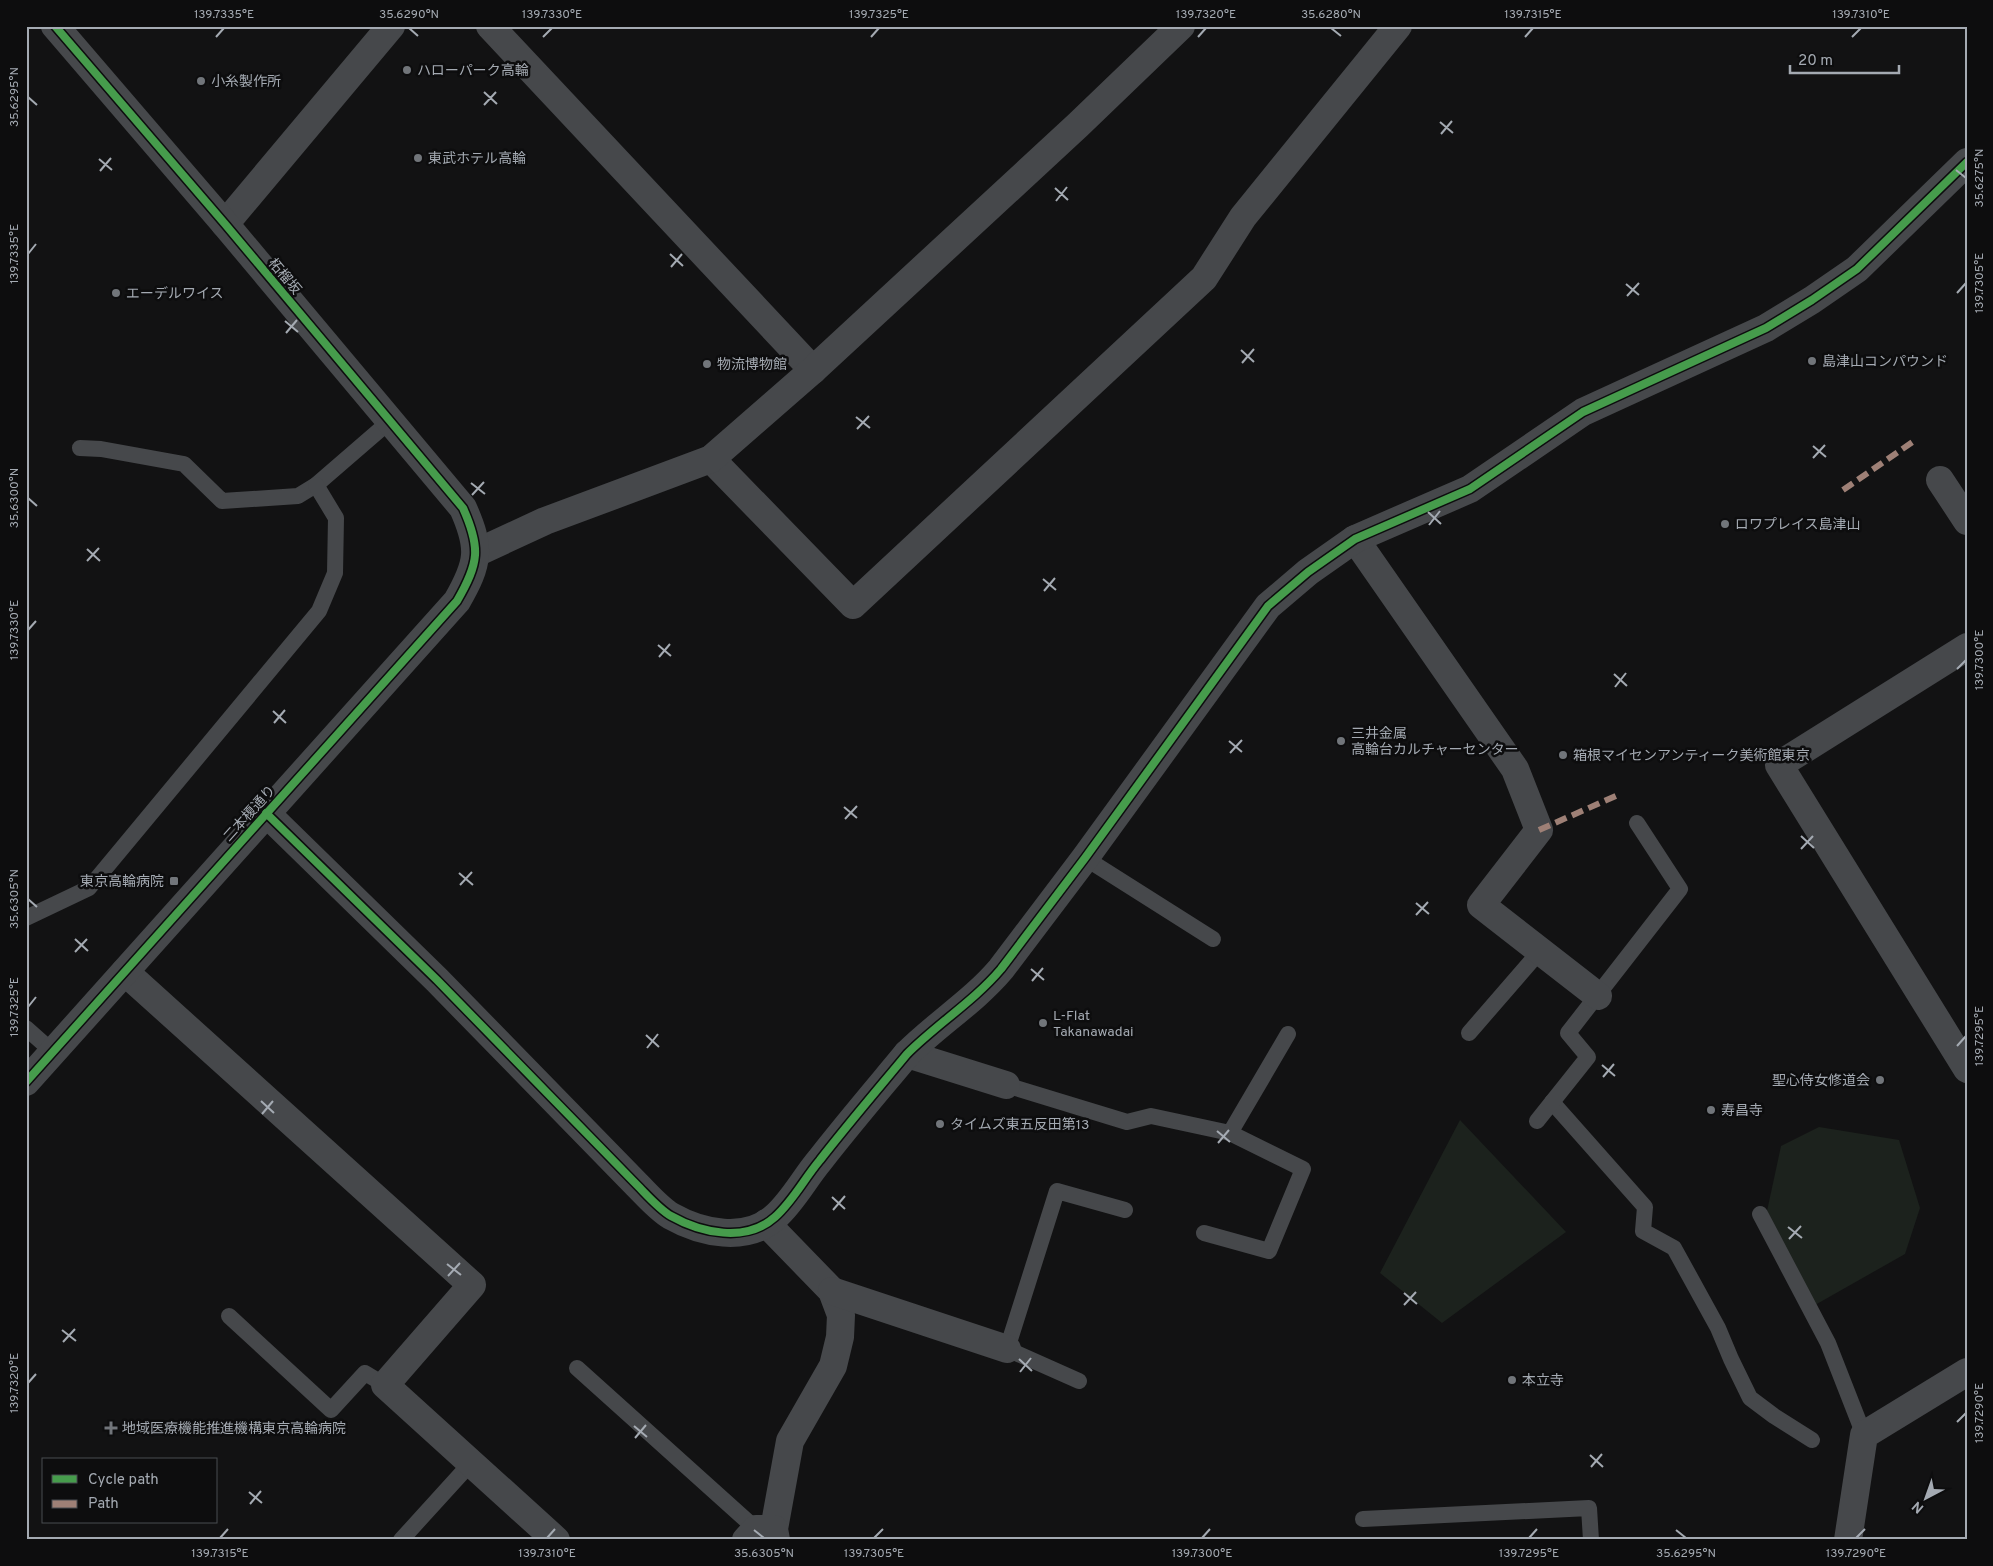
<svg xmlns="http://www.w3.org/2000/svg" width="1993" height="1566" font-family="Overpass,'Noto Sans JP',sans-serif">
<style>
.green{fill:#1c221d}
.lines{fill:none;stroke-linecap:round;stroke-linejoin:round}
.service{stroke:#46484b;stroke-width:16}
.minor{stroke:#46484b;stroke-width:28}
.tertiary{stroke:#46484b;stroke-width:28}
.quiet{stroke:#9e8076;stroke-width:6;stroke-dasharray:12 6;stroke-linecap:butt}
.cycleway-casing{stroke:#0d0d0e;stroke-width:11}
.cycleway{stroke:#469c4c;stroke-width:8}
.ticks{fill:none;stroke:#a4aab2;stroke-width:2}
.poi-dot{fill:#71757a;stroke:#0d0d0e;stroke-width:2}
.labels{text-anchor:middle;stroke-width:5;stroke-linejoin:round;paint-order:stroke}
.poi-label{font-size:14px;fill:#a4aab2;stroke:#0d0d0e;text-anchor:start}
.street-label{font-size:14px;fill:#a4aab2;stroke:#0d0d0e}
.neatline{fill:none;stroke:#a4aab2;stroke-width:2}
.ticks-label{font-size:12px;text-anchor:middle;fill:#a4aab2}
</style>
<rect width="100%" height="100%" fill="#121213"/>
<g class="green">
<polygon points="1460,1120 1566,1232 1442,1323 1380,1273"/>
<polygon points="1819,1127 1899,1140 1920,1208 1905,1254 1815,1305 1767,1211 1781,1146"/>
</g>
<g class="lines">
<g class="service">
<polyline points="80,448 101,449 184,464 222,501 298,496 316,485 390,421"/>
<polyline points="1085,858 1213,939"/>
<polyline points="26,918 89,888 319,611 335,573 336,518 316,485"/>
<polyline points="26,1028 53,1052"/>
<polyline points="1469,1033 1540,951"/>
<polyline points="1006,1085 1127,1122 1151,1116 1230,1133"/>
<polyline points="1552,1102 1645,1207 1643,1231 1674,1248 1718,1328 1731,1359 1750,1398 1774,1416 1812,1440"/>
<polyline points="1537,1121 1588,1057 1568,1033 1680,889 1637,823"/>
<polyline points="1760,1214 1828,1343 1864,1435"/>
<polyline points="1204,1233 1269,1251 1303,1169 1230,1133 1288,1034"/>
<polyline points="229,1316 331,1410 365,1373 385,1385"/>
<polyline points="577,1368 756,1529"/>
<polyline points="1079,1381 1007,1349 1057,1191 1125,1210"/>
<polyline points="1363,1519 1589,1508 1591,1540"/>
<polyline points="401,1540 471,1463"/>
</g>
<g class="minor">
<polyline points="490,26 813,370"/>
<polyline points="711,459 853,605 1204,278 1243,217 1398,26"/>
<polyline points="1940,480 1967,521"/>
<polyline points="1355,539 1515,769 1539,830 1481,905 1598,996"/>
<polyline points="476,553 545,521 711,459 813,370 1078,125 1181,26"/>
<polyline points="1967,647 1779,765 1967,1069"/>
<polyline points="125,972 472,1285 385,1385 556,1540"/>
<polyline points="907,1054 1006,1085"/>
<polyline points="766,1223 832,1291 841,1315 840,1337 833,1366 790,1441 774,1529 776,1540"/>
<polyline points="832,1291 1007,1349"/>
<polyline points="746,1540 756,1529 774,1529"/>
</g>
<g class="tertiary">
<polyline points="225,224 391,26"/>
<path d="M266 813 437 980 637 1185C647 1195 659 1209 671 1216 701 1233 746 1243 775 1217 793 1201 804 1179 820 1160 848 1124 878 1089 907 1054 937 1024 974 1001 1001 969L1085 858 1268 606 1308 572 1355 539 1470 489 1583 412 1766 328 1812 300 1857 269 1967 162"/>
<path d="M26 1082 457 601C479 563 481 548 463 508L225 224 55 26"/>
<polyline points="1848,1540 1864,1435 1967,1372"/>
</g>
<g class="quiet">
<polyline points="1843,490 1914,441"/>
<polyline points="1539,830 1618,795"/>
</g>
<defs>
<g id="cycleway">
<path d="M266 813 437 980 637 1185C647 1195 659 1209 671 1216 701 1233 746 1243 775 1217 793 1201 804 1179 820 1160 848 1124 878 1089 907 1054 937 1024 974 1001 1001 969L1085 858 1268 606 1308 572 1355 539 1470 489 1583 412 1766 328 1812 300 1857 269 1967 162"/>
<path d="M26 1082 457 601C479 563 481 548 463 508L225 224 55 26"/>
</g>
</defs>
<use href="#cycleway" class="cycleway-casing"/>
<use href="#cycleway" class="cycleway"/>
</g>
<path class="ticks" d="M409 28 418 36M1331 28 1341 36M216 37 224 28M543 37 552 28M871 37 879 28M1198 37 1206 28M1525 37 1533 28M1852 37 1861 28M484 92 497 104M28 97 37 105M484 105 496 92M1440 122 1453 133M1441 134 1452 121M99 159 112 170M1956 170 1966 178M100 171 111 158M1055 188 1068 200M1056 201 1067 187M28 254 36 244M670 254 683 266M671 267 682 254M1626 284 1639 295M1957 293 1966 283M1627 296 1639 283M285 321 298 332M286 333 297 320M1241 350 1254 362M1242 363 1254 349M856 417 870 428M857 429 869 416M1813 446 1826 457M1813 458 1825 445M471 483 485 494M472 495 484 482M28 498 37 506M1428 512 1441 524M1429 525 1440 511M87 549 100 561M87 561 99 548M1043 579 1056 590M1044 591 1055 578M28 630 36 621M658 645 671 656M659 657 670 644M1957 669 1966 660M1614 674 1627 686M1615 687 1626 673M273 711 286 723M274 723 285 710M1229 741 1242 752M1230 753 1242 740M844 807 857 818M845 819 857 806M1801 836 1814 848M1801 849 1813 836M459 873 473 885M460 885 472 872M28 899 37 907M1416 903 1429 914M1416 915 1428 902M75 939 88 951M75 952 87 939M1031 969 1044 980M1032 981 1043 968M28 1007 36 997M646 1035 659 1047M1957 1046 1966 1036M647 1048 658 1034M1602 1065 1615 1076M1603 1077 1614 1064M261 1101 274 1113M262 1114 273 1101M1217 1131 1230 1142M1218 1143 1229 1130M832 1197 845 1209M833 1210 845 1196M1788 1227 1802 1238M1789 1239 1801 1226M447 1264 461 1275M448 1276 460 1263M1404 1293 1417 1304M1404 1305 1416 1292M62 1330 76 1341M63 1342 75 1329M1019 1359 1032 1371M1020 1372 1031 1358M28 1383 36 1374M1957 1422 1966 1413M634 1426 647 1437M635 1438 646 1425M1590 1455 1603 1467M1591 1467 1602 1454M249 1492 262 1503M250 1504 261 1491M754 1530 764 1538M1676 1530 1686 1538M220 1538 228 1529M547 1538 555 1529M874 1538 883 1529M1202 1538 1210 1529M1529 1538 1537 1529M1856 1538 1865 1529"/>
<g class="poi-dot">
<circle cx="407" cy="70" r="5"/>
<circle cx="201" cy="81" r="5"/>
<circle cx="418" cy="158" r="5"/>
<circle cx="116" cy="293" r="5"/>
<circle cx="1812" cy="361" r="5"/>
<circle cx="707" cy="364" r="5"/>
<circle cx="1725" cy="524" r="5"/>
<circle cx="1341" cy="741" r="5"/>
<circle cx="1563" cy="755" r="5"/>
<rect x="169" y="876" width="10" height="10" rx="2.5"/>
<circle cx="1043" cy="1023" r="5"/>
<circle cx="1880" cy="1080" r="5"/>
<circle cx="1711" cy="1110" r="5"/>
<circle cx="940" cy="1124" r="5"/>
<circle cx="1512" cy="1380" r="5"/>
<path d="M108.5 1420.5h5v5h5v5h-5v5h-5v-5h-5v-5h5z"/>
</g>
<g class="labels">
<g class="poi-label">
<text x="417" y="75">ハローパーク高輪</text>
<text x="211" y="86">小糸製作所</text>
<text x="428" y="163">東武ホテル高輪</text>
<text x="126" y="298">エーデルワイス</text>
<text x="1822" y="366">島津山コンパウンド</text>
<text x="717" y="369">物流博物館</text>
<text x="1735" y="529">ロワプレイス島津山</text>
<text x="1351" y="738">三井金属<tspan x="1351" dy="16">高輪台カルチャーセンター</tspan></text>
<text x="1573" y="760">箱根マイセンアンティーク美術館東京</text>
<text x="164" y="886" text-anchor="end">東京高輪病院</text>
<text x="1053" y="1020">L-Flat<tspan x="1053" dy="16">Takanawadai</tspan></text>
<text x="1870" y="1085" text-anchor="end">聖心侍女修道会</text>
<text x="1721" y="1115">寿昌寺</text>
<text x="950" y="1129">タイムズ東五反田第13</text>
<text x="1522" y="1385">本立寺</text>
<text x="122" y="1433">地域医療機能推進機構東京高輪病院</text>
</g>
<g class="street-label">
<text transform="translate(285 276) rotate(50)" y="5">柘榴坂</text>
<text transform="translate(249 813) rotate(-48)" y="5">二本榎通り</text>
</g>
</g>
<rect width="1993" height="1566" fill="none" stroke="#0d0d0e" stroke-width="55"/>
<rect x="42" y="1458" width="175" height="65" fill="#0d0d0e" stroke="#494c50"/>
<rect x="52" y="1475" width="25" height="8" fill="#469c4c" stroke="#494c50"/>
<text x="88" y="1484" font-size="15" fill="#a4aab2">Cycle path</text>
<rect x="52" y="1500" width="25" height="8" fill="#9e8076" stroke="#494c50"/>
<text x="88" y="1508" font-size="15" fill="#a4aab2">Path</text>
<g transform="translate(1926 1498) rotate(221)" stroke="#0d0d0e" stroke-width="4" paint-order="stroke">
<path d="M0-4L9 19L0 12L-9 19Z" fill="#a4aab2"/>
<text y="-8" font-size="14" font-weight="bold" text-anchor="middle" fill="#a4aab2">N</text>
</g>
<path d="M1790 65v8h109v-8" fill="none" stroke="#a4aab2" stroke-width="2.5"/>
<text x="1798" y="65" font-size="15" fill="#a4aab2" stroke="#0d0d0e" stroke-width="4" paint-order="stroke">20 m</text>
<rect x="28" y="28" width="1938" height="1510" class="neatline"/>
<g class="ticks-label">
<text x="224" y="18">139.7335°E</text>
<text x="409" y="18">35.6290°N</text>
<text x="552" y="18">139.7330°E</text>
<text x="879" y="18">139.7325°E</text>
<text x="1206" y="18">139.7320°E</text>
<text x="1331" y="18">35.6280°N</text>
<text x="1533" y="18">139.7315°E</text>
<text x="1861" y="18">139.7310°E</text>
<text transform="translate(14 97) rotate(-90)" y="4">35.6295°N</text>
<text transform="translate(1979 178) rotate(-90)" y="4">35.6275°N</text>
<text transform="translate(14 254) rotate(-90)" y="4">139.7335°E</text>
<text transform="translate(1979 283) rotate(-90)" y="4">139.7305°E</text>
<text transform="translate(14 498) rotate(-90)" y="4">35.6300°N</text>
<text transform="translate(14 630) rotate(-90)" y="4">139.7330°E</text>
<text transform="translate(1979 660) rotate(-90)" y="4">139.7300°E</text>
<text transform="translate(14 899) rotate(-90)" y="4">35.6305°N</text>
<text transform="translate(14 1007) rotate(-90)" y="4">139.7325°E</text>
<text transform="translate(1979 1036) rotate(-90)" y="4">139.7295°E</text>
<text transform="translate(14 1383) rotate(-90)" y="4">139.7320°E</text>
<text transform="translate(1979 1413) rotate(-90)" y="4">139.7290°E</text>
<text x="220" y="1557">139.7315°E</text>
<text x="547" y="1557">139.7310°E</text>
<text x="764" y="1557">35.6305°N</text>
<text x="874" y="1557">139.7305°E</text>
<text x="1202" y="1557">139.7300°E</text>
<text x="1529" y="1557">139.7295°E</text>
<text x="1686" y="1557">35.6295°N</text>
<text x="1856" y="1557">139.7290°E</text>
</g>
</svg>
